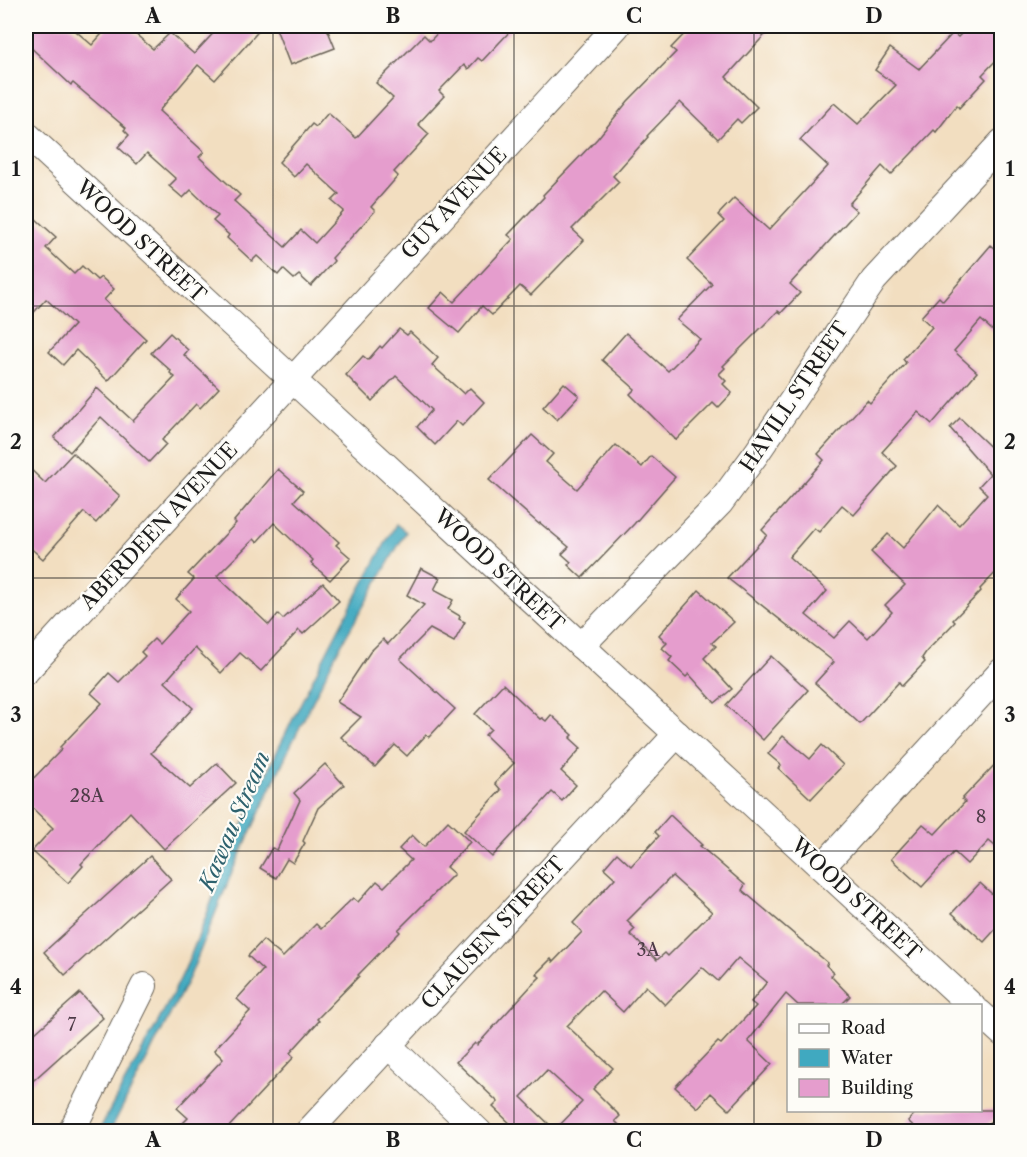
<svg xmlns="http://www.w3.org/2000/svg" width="1027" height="1157" font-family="'Libre Caslon Text',serif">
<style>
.water{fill:#40a9c0;stroke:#2e626e;stroke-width:1.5}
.building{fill:#e59dcd;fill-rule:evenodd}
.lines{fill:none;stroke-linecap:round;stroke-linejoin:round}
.minor-casing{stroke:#676055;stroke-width:28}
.minor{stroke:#fff;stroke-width:26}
.grid{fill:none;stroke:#1c1c1c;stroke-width:1.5;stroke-opacity:0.55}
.labels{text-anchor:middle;stroke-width:4.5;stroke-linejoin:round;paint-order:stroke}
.number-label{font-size:18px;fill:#4e3c48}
.street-label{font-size:21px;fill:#1c1c1c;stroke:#fdfcf7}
.water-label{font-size:22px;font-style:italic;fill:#2e626e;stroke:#fdfcf7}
.neatline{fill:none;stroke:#1c1c1c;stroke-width:2}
.grid-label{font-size:20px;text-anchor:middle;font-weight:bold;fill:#1c1c1c}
</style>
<rect width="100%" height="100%" fill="#fdfcf7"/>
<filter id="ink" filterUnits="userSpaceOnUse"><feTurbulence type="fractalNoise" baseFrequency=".0167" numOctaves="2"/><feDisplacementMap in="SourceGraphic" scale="12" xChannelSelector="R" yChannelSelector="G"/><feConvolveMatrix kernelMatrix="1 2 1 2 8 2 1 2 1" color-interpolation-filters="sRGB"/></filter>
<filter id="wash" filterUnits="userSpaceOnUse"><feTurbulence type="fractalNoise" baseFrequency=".008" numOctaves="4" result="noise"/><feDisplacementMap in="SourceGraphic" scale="24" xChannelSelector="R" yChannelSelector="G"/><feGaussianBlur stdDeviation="1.35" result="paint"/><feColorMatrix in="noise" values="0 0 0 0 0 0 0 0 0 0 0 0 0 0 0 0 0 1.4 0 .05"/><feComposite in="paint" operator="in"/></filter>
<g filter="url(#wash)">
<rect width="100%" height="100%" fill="#f2dec0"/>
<path class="water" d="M396 524 406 532 336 654 290 747 232 872 190 976 110 1131H99C126 1077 158 1026 184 971 203 928 217 883 236 840 284 732 338 627 396 524Z"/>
<g id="blocks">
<g class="building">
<polygon points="26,26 70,26 92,45 109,26 126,26 153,49 170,33 194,54 220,26 263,26 215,80 198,65 159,111 204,152 199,157 240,195 234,201 285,247 301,230 315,243 344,211 332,201 339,194 306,164 294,177 279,162 312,124 316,127 328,113 356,138 393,98 376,83 424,35 430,41 444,26 515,26 482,61 478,58 468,69 464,65 439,91 444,96 418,124 429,134 394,172 398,176 371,207 375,211 332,258 334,261 311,286 299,275 294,279 283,269 278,275 257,256 252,261 227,238 229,235 213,221 218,216 191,190 183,198 169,186 176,179 147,153 137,164 118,147 129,135 124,130 126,128 73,83 71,85 26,43"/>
<polygon points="275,26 326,26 335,48 290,65"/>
<polygon points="692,26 773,26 726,77 757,107 741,123 737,119 718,139 680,102 647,136 648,137 613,176 619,182 572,229 584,240 531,295 520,286 492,315 482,306 459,333 429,308 443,292 454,302 513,239 508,235 544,197 543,195 597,139 628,101 676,52 671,48"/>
<polygon points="969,26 1002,26 1002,54 982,75 986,79 959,108 957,105 936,132 934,130 891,175 882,166 849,204 857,211 790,284 800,293 781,313 778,311 723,366 725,368 719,374 726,381 723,384 732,393 718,408 713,403 676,440 630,394 635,389 602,360 626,333 668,371 700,339 677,320 712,284 687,260 724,221 718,215 734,198 769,230 828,166 800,140 834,103 858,124 896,85 875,70 890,48 919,69 953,33 958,37"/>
<polygon points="26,210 56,237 46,248 74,274 82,266 97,280 101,277 114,289 104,300 146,339 108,381 76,350 63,365 49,352 74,325 46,299 26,321"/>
<polygon points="991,245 1002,254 1002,339 981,320 954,351 977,372 932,424 918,412 882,452 897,466 854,515 842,505 819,532 814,528 789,557 827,591 806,615 834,638 850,621 868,638 892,612 885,605 905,585 871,552 888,534 903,548 938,505 959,525 987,494 979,486 990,474 950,428 960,418 1002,458 1002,566 980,589 981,591 953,620 955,622 926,652 922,658 925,662 902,686 899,682 860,724 815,683 834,662 727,578 767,535 762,530 824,460 818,454 867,400 870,403 906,363 903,359 932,327 921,317 939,297 943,301"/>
<polygon points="399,329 407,335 410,332 438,358 432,365 464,394 470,388 484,402 462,426 457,421 435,445 417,427 432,410 396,376 372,401 346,375 363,356 368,360 380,346 382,348"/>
<polygon points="170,333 188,350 184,355 219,388 200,408 196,404 162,440 166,444 149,462 101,417 70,452 54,438 97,388 133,421 175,377 170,373 171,371 151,353"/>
<polygon points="564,383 579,396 557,420 543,407"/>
<polygon points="532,435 553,454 546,462 577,489 616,445 642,467 651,456 675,477 634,524 582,578 568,565 571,562 562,554 569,547 540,523 539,524 489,480"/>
<polygon points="73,453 120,496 96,523 84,512 43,559 26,544 26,465 45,483"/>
<polygon points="278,469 303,491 294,501 339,542 336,545 351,558 330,580 311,563 313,560 274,523 257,542 254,539 217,576 269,625 278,614 283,619 323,583 339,601 303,634 299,630 261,671 240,653 221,673 195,648 165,682 193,708 151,753 190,788 217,763 236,783 164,849 130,812 81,864 83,866 68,883 32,851 53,828 26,802 26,786 62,749 60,747 102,703 91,693 109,673 119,682 145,656 141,652 154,639 159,644 189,611 176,599 194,579 188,574 236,523 234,521"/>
<polygon points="421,568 440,578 434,590 453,600 448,609 460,616 459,619 465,622 454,642 430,629 400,659 455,709 429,737 426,735 407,756 395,745 375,767 341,737 361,717 337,702 370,652 383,639 388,644 424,605 407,595"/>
<polygon points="699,590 734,622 712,643 716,646 704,658 732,689 715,703 689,674 686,677 669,661 672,657 662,648 667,643 659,635"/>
<polygon points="771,656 808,690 763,740 726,705"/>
<polygon points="503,684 540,719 542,718 546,721 551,715 573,735 570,738 581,748 561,771 576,785 562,801 552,792 492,857 464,831 501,790 495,783 514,763 485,735 491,729 475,714"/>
<polygon points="783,736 810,759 822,745 843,765 811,799 778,768 781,765 768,754"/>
<polygon points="1002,757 1002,852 989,841 967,864 954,852 922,887 891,859 923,824 935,834 965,802 962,799"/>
<polygon points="325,764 344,785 318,808 303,841 305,843 293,863 287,859 276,878 260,868 272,848 277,850 300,800 294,793"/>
<path d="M670 815 702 845 700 846 745 885 742 890 828 963 826 965 834 973 831 976 850 996 841 1005H798L786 994 748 1041 772 1064 729 1110 711 1093 698 1108 675 1087 718 1042 721 1044 756 1006 751 1002 767 982 738 958 718 981 702 967 665 1005 646 986 623 1012 601 991 567 1026 613 1068 593 1089 620 1116 615 1121 625 1131H518L493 1107 498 1102 456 1062 475 1043 477 1045 531 986 540 977 536 974 551 959 553 962 582 932 573 923 615 878 604 868 617 853 631 866 659 836 655 832ZM672 876 712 912 668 956 665 953 657 960 630 934 635 929 627 921ZM547 1070 582 1102 555 1130 521 1097Z"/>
<polygon points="448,821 470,842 446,867 454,874 398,930 400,932 358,975 359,976 317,1019 319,1021 290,1053 294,1057 225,1131 175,1131 188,1118 177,1108 223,1059 214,1050 250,1011 237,999 263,970 248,956 263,940 283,957 316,924 321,929 353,898 358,902 377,881 384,887 411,860 399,849 412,835 424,847"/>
<polygon points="150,856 171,879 65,975 44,952"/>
<polygon points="980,883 1002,903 1002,922 984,942 952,913"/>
<polygon points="80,993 103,1018 26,1087 26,1041"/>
<polygon points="918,1110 1002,1110 1002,1111 981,1131 919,1131 908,1121"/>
</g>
</g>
</g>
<g filter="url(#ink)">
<use href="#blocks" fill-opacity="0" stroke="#676055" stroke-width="1.5"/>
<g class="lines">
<defs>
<g id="minor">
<polyline points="26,134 972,1006"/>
<polyline points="581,646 720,503 756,454 874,280 1002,142"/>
<polyline points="26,671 617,26"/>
<polyline points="822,867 1002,671"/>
<polyline points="980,1013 1002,1033"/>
<polyline points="388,1045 479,1132"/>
<polyline points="71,1132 144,986"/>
<polyline points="308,1132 677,734"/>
</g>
</defs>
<use href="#minor" class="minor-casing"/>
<use href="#minor" class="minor"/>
</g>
</g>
<path class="grid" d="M273 26V1132M514 26V1132M754 26V1132M26 306H1002M26 578H1002M26 851H1002"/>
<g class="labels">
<g class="number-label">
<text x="87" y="802">28A</text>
<text x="981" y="823">8</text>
<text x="648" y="956">3A</text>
<text x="72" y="1031">7</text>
</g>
<g class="street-label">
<text transform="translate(454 203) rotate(-47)" y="7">GUY AVENUE</text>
<text transform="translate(141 241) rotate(43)" y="7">WOOD STREET</text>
<text transform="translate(794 397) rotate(-56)" y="7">HAVILL STREET</text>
<text transform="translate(159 526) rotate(-47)" y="7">ABERDEEN AVENUE</text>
<text transform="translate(499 570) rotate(43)" y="7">WOOD STREET</text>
<text transform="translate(856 899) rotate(43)" y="7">WOOD STREET</text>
<text transform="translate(493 933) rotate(-47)" y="7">CLAUSEN STREET</text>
</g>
<g class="water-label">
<text transform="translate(234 821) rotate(-67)" y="8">Kawau Stream</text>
</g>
</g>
<rect width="1027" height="1157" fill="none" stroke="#fdfcf7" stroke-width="66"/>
<rect x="787" y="1004" width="195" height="108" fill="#fdfcf7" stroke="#a3a29f" stroke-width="1.5"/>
<rect x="799" y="1024" width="30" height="9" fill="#ffffff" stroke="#a3a29f" stroke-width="1.5"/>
<text x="841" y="1034" font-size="18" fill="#1c1c1c">Road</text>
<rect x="799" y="1049" width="30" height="18" fill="#40a9c0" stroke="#a3a29f" stroke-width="1.5"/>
<text x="841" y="1064" font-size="18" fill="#1c1c1c">Water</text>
<rect x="799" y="1079" width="30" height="18" fill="#e59dcd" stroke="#a3a29f" stroke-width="1.5"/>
<text x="841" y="1094" font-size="18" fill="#1c1c1c">Building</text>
<rect x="33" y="33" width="961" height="1091" class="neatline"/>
<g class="grid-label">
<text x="153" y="23">A</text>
<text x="393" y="23">B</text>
<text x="634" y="23">C</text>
<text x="874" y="23">D</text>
<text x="16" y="176">1</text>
<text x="1010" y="176">1</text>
<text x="16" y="449">2</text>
<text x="1010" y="449">2</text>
<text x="16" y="722">3</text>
<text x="1010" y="722">3</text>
<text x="16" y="994">4</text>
<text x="1010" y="994">4</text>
<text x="153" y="1147">A</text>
<text x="393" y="1147">B</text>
<text x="634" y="1147">C</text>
<text x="874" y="1147">D</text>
</g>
</svg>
